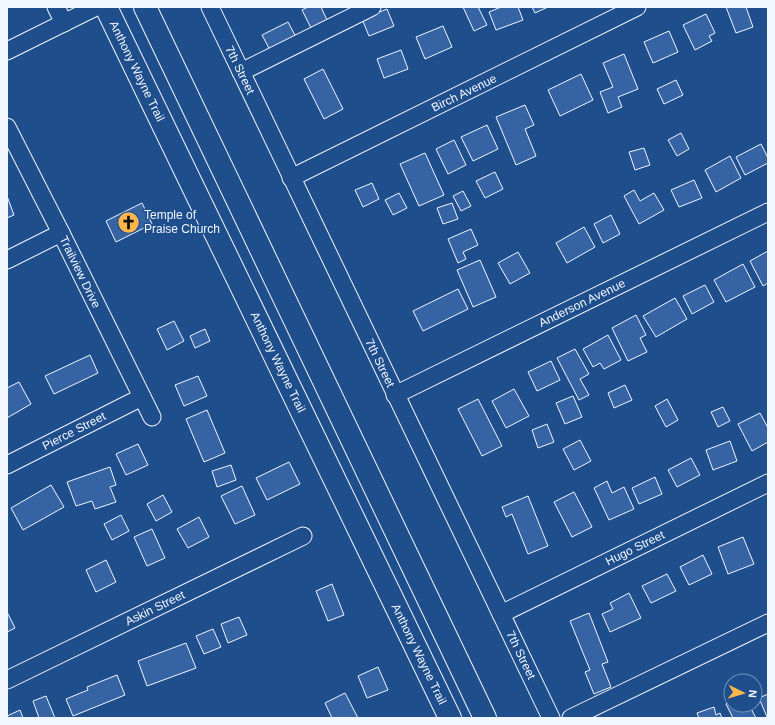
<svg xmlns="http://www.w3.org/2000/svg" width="775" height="725" font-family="Arial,sans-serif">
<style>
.building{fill:#3563a3;stroke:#f2f6ff}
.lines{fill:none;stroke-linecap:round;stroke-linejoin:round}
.minor-casing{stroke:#f2f6ff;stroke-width:19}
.highway-casing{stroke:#f2f6ff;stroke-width:24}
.minor{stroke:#1f4e8c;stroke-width:17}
.highway{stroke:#1f4e8c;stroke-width:22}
.labels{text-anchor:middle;stroke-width:3;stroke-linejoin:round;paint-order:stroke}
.street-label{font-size:12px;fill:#f2f6ff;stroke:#1f4e8c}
.poi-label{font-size:12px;fill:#f2f6ff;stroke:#1f4e8c;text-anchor:start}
</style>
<rect width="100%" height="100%" fill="#1f4e8c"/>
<g class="building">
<polygon points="308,7 321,7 327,20 311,28 302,10"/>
<polygon points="463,7 478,7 487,25 474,31"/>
<polygon points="501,7 518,7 523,20 496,30 489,12"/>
<polygon points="532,7 548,7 535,13"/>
<polygon points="726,7 746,7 753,27 736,33"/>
<polygon points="387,9 394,26 369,36 362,19"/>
<polygon points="706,14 715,33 709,36 712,41 695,50 683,25"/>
<polygon points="288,22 297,39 271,52 262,35"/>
<polygon points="443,26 452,47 425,59 416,37"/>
<polygon points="669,31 678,52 653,63 644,42"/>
<polygon points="401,50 408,69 384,78 377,59"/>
<polygon points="624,54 638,89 618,97 622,107 608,113 600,92 613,87 603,63"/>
<polygon points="323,69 343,109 324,119 304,79"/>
<polygon points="581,74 593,100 560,116 548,90"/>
<polygon points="676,80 683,95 664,104 657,89"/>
<polygon points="525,105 534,125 525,129 536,156 516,165 496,117"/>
<polygon points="487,125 498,149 473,161 461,137"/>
<polygon points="681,133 689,149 677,156 668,140"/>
<polygon points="454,140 466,165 448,174 436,149"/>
<polygon points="761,144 768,158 768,163 745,175 736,157"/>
<polygon points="644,148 650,165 635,170 629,152"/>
<polygon points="425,153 444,195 419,206 400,164"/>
<polygon points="730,156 741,178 716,192 705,170"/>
<polygon points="495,172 503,189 485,198 476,181"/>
<polygon points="694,180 702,198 679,207 671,190"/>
<polygon points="372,183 379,199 363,207 355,190"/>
<polygon points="634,190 640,201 654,193 664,210 639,224 624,196"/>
<polygon points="463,191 471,206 461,211 453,196"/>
<polygon points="399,193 407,208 393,215 385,200"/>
<polygon points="7,196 14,215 7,218"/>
<polygon points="142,203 152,224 116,242 106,221"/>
<polygon points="452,203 458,219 443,224 437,208"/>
<polygon points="611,215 620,234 603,243 594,224"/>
<polygon points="584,227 595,247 567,263 556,243"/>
<polygon points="471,229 478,245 463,252 466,259 458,263 448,239"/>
<polygon points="768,251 768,283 763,286 750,261"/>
<polygon points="518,252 530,273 510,284 498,263"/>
<polygon points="480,260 496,297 473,307 457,270"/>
<polygon points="743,264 755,287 726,302 714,280"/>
<polygon points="705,285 714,302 692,314 683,296"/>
<polygon points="458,289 468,309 423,331 413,311"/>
<polygon points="675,298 687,319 656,337 643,316"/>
<polygon points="636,315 646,335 640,338 647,352 628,361 612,328"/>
<polygon points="174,321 184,341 167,350 157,329"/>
<polygon points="205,329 210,341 195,348 190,336"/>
<polygon points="608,335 621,360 604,369 600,363 593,367 583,349"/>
<polygon points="575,349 589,374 580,379 589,395 579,400 557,358"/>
<polygon points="90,355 98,373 54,394 45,376"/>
<polygon points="551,361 560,380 537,391 528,372"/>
<polygon points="198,376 207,396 184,406 175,385"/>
<polygon points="19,382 31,404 7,418 7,388"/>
<polygon points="625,385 632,400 614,408 608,393"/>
<polygon points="514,389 529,416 506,428 492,401"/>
<polygon points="573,396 582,417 565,424 556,403"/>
<polygon points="478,399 502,446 482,456 458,409"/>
<polygon points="667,399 678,420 666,427 655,406"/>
<polygon points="723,407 730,421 718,427 711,412"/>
<polygon points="207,410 225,453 204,462 186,419"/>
<polygon points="760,413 768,428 768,442 752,451 738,424"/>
<polygon points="547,424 554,442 538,448 532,430"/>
<polygon points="580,440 591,461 574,470 563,449"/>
<polygon points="730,441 737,461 713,470 706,450"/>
<polygon points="138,444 148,465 126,475 116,454"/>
<polygon points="691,458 700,475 677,487 668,470"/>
<polygon points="289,462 300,484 267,500 256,478"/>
<polygon points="231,465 236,480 217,487 212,471"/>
<polygon points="110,467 116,485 110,487 116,502 95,509 92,501 76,506 67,482"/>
<polygon points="655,477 662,494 639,504 632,488"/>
<polygon points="607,481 612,493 624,487 634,509 609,520 594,488"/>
<polygon points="51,485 64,507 23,530 11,508"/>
<polygon points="242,486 255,515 235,524 221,496"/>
<polygon points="574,492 592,527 572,537 554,502"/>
<polygon points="163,495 172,512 156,521 147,504"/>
<polygon points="528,496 548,546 528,554 512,514 506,517 502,507"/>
<polygon points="121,515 129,531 112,540 104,524"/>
<polygon points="199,517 209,537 188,548 177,529"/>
<polygon points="152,529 165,558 147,566 134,537"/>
<polygon points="743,537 754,564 728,574 718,547"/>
<polygon points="703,555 712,574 689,585 680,567"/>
<polygon points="106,560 116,582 96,592 86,570"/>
<polygon points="667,574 676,591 651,603 642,586"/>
<polygon points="332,584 344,615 328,621 316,591"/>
<polygon points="629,593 641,618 610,632 602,614 613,609 610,603"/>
<polygon points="7,612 15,628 7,632"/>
<polygon points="589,613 608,662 602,664 611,687 594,694 585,672 590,670 570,621"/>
<polygon points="239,617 247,635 228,643 221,624"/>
<polygon points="213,629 221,647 204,654 196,636"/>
<polygon points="186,643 196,668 147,686 138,661"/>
<polygon points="378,667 388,690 367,698 358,676"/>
<polygon points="117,675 125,695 73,716 66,699 88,690 87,687"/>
<polygon points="345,693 358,718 332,718 325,703"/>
<polygon points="768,694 768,716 767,717 759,698"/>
<polygon points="46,696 55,718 39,718 33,701"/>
<polygon points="731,701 731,705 749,705 756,718 733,718 726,704"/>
<polygon points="714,707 716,715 720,713 722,718 699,718 697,713"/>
<polygon points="20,710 23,718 7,718 7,716"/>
</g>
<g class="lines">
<defs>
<g id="minor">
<polyline points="56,7 64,23"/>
<polyline points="210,7 551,718"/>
<polyline points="7,51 96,7"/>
<polyline points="241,72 372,7"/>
<polyline points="7,127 61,233 152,417"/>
<polyline points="291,178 637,7"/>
<polyline points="7,260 61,233"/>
<polyline points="395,395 768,212"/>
<polyline points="7,465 142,397"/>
<polyline points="501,614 768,483"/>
<polyline points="7,680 303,536"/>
<polyline points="571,718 768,623"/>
</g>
<g id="highway">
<polyline points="106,7 450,718"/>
<polyline points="145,7 485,718"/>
</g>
</defs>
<use href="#minor" class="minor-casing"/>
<use href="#highway" class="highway-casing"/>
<use href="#minor" class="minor"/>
<use href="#highway" class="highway"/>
</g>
<defs>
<symbol id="church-disc" viewBox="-11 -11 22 22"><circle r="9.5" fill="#ffb74d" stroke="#1f4e8c"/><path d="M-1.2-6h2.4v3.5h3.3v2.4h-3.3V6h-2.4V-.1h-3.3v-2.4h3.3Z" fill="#111"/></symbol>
</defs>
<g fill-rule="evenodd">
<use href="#church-disc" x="116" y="210" width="25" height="25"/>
</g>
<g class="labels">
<g class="street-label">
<text transform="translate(240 70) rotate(64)" y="4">7th Street</text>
<text transform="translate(137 71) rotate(64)" y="4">Anthony Wayne Trail</text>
<text transform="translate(464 93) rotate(-26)" y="4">Birch Avenue</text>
<text transform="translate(80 272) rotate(64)" y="4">Trailview Drive</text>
<text transform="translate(582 303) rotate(-26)" y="4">Anderson Avenue</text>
<text transform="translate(278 362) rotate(64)" y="4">Anthony Wayne Trail</text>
<text transform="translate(380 363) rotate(64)" y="4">7th Street</text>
<text transform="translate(74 431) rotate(-27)" y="4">Pierce Street</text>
<text transform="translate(635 548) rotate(-26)" y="4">Hugo Street</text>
<text transform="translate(155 608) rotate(-26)" y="4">Askin Street</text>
<text transform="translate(419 654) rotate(64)" y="4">Anthony Wayne Trail</text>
<text transform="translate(521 655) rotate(64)" y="4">7th Street</text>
</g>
<g class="poi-label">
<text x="144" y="219">Temple of<tspan x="144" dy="14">Praise Church</tspan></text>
</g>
</g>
<rect width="775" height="725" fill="none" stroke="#f2f6ff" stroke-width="16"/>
<g transform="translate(743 693) rotate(95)"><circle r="19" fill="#1f4e8c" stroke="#7391ba"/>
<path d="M0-3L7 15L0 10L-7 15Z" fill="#ffb74d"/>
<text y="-6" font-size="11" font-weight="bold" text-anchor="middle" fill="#f2f6ff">N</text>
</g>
</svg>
